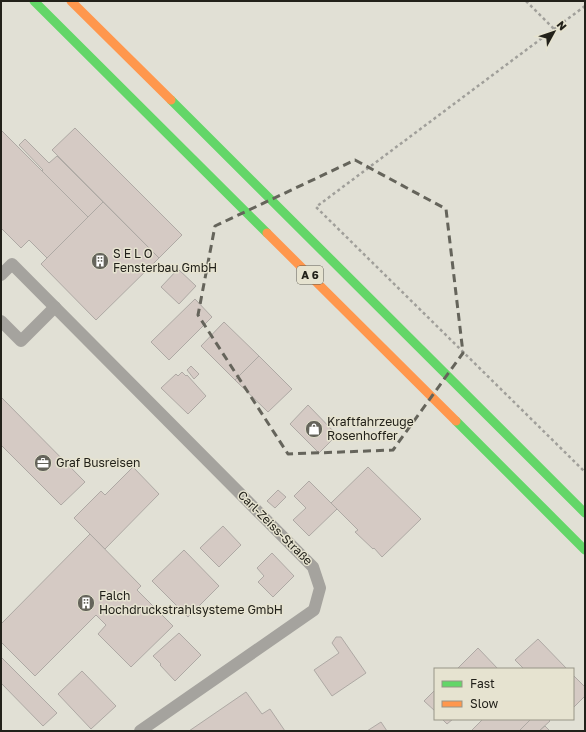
<svg xmlns="http://www.w3.org/2000/svg" width="586" height="732" font-family="'Golos Text',sans-serif">
<style>
.building{fill:#d5cac4;stroke:#aea9a4}
.lines{fill:none;stroke-linecap:round;stroke-linejoin:round}
.path{stroke:#a09f9a;stroke-width:2.5;stroke-dasharray:3 3;stroke-linecap:butt}
.street{stroke:#a5a39e;stroke-width:12}
.fast{stroke:#63d668;stroke-width:9}
.slow{stroke:#ff974d;stroke-width:9}
.marked{fill:none;stroke:#65645b;stroke-width:3;stroke-dasharray:8 5;stroke-linejoin:round}
.labels{text-anchor:middle;stroke-width:3;stroke-linejoin:round;paint-order:stroke}
.shield{fill:#e6e3d0;stroke:#5d5b51;stroke-width:1}
.shield-label{font-size:11px;font-weight:bold;fill:#22211a}
.poi-label{font-size:12px;fill:#22211a;stroke:#e6e3d0;text-anchor:start}
.street-label{font-size:12px;fill:#22211a;stroke:#e6e3d0}
</style>
<rect width="100%" height="100%" fill="#e1e0d5"/>
<g class="building">
<polygon points="75,128 182,235 159,258 52,150"/>
<polygon points="1,130 88,217 47,258 29,240 21,248 1,228"/>
<polygon points="25,139 49,163 57,156 103,202 88,217 42,171 43,170 19,145"/>
<polygon points="103,202 159,258 96,320 41,264"/>
<polygon points="178,269 196,286 179,304 161,287"/>
<polygon points="195,299 212,317 169,360 151,342"/>
<polygon points="224,322 259,356 235,380 201,346"/>
<polygon points="259,356 292,389 268,412 235,380"/>
<polygon points="191,366 199,374 194,379 187,370"/>
<polygon points="182,372 186,376 187,375 206,396 188,414 161,388 176,374 178,376"/>
<polygon points="1,397 85,482 61,505 1,445"/>
<polygon points="308,405 337,435 319,453 290,424"/>
<polygon points="133,467 159,494 105,549 74,518 101,491 105,495"/>
<polygon points="368,467 421,519 382,557 374,548 373,549 355,532 358,530 331,503"/>
<polygon points="309,481 337,509 309,536 293,520 306,508 294,496"/>
<polygon points="278,490 286,497 275,508 267,501"/>
<polygon points="223,526 241,545 219,567 200,548"/>
<polygon points="90,534 141,586 137,590 173,626 131,667 98,634 106,625 96,615 35,676 1,642 1,624"/>
<polygon points="184,550 219,586 188,617 152,581"/>
<polygon points="272,553 294,576 273,597 258,582 264,576 257,568"/>
<polygon points="179,633 201,655 175,681 160,665 161,664 153,656"/>
<polygon points="336,637 341,637 366,673 332,696 314,670 339,653 332,643"/>
<polygon points="538,639 567,669 524,669 515,660"/>
<polygon points="478,648 498,669 457,669"/>
<polygon points="1,657 57,713 43,726 1,683"/>
<polygon points="82,671 116,706 91,729 58,694"/>
<polygon points="573,675 585,687 585,696 573,708"/>
<polygon points="435,690 435,711 424,701"/>
<polygon points="246,692 262,714 270,709 285,731 189,731"/>
<polygon points="442,719 453,719 447,724"/>
<polygon points="483,719 531,719 519,731 471,731"/>
<polygon points="531,719 548,719 550,721 539,731 519,731"/>
<polygon points="381,722 387,731 367,731"/>
<polygon points="545,726 550,731 539,731"/>
</g>
<g class="lines">
<g class="path">
<polyline points="526,1 554,29"/>
<polyline points="585,6 316,207 585,472"/>
</g>
<g class="street">
<polyline points="1,275 12,264 313,567 320,588 314,610 140,731"/>
<polyline points="1,321 21,341 55,307"/>
</g>
<g class="fast">
<polyline points="34,1 267,233"/>
<polyline points="171,100 585,513"/>
<polyline points="456,421 585,550"/>
</g>
<g class="slow">
<polyline points="71,1 171,100"/>
<polyline points="267,233 456,421"/>
</g>
</g>
<path class="marked" d="M355 160 446 209 463 353 393 450 288 454 198 315 215 226Z"/>
<defs>
<symbol id="building-disc" viewBox="-11 -11 22 22"><circle r="9.5" fill="#65645b" stroke="#e6e3d0"/><path d="M-4-6H4V6H1V3H-1V6H-4ZM-2.5-4.3h1.7v1.8h-1.7ZM.8-4.3h1.7v1.8H.8ZM-2.5-1h1.7V.8h-1.7ZM.8-1h1.7V.8H.8Z" fill="#fff"/></symbol>
<symbol id="shop-disc" viewBox="-11 -11 22 22"><circle r="9.5" fill="#65645b" stroke="#e6e3d0"/><path d="M-5-2.5h2.3a2.7 3.5 0 0 1 5.4 0H5L5.5 6h-11ZM-1.5-2.5h3a1.5 2.3 0 0 0-3 0Z" fill="#fff"/></symbol>
<symbol id="office-disc" viewBox="-11 -11 22 22"><circle r="9.5" fill="#65645b" stroke="#e6e3d0"/><path d="M-6-3h4V-5.5h4V-3h4V5H-6ZM-1-4.5V-3h2v-1.5ZM-6 0V1H6V0Z" fill="#fff"/></symbol>
</defs>
<g fill-rule="evenodd">
<use href="#building-disc" x="90" y="251" width="20" height="20"/>
<use href="#shop-disc" x="304" y="419" width="20" height="20"/>
<use href="#office-disc" x="33" y="453" width="20" height="20"/>
<use href="#building-disc" x="76" y="593" width="20" height="20"/>
</g>
<g class="labels">
<rect class="shield" x="297" y="266" width="26" height="18" rx="3"/>
<g class="shield-label">
<text x="310" y="279">A 6</text>
</g>
<g class="poi-label">
<text x="113" y="258">S E L O<tspan x="113" dy="14">Fensterbau GmbH</tspan></text>
<text x="327" y="426">Kraftfahrzeuge<tspan x="327" dy="14">Rosenhoffer</tspan></text>
<text x="56" y="467">Graf Busreisen</text>
<text x="99" y="600">Falch<tspan x="99" dy="14">Hochdruckstrahlsysteme GmbH</tspan></text>
</g>
<g class="street-label">
<text transform="translate(275 528) rotate(45)" y="4">Carl-Zeiss-Straße</text>
</g>
</g>
<rect width="586" height="732" fill="none" stroke="#22211a" stroke-width="4"/>
<rect x="434" y="668" width="140" height="52" fill="#e6e3d0" stroke="#989587"/>
<rect x="442" y="681" width="20" height="6" fill="#63d668" stroke="#989587"/>
<text x="470" y="688" font-size="12" fill="#22211a">Fast</text>
<rect x="442" y="701" width="20" height="6" fill="#ff974d" stroke="#989587"/>
<text x="470" y="708" font-size="12" fill="#22211a">Slow</text>
<g transform="translate(554 32) rotate(50)" stroke="#e6e3d0" stroke-width="3" paint-order="stroke">
<path d="M0-3L7 15L0 10L-7 15Z" fill="#22211a"/>
<text y="-6" font-size="11" font-weight="bold" text-anchor="middle" fill="#22211a">N</text>
</g>
</svg>
